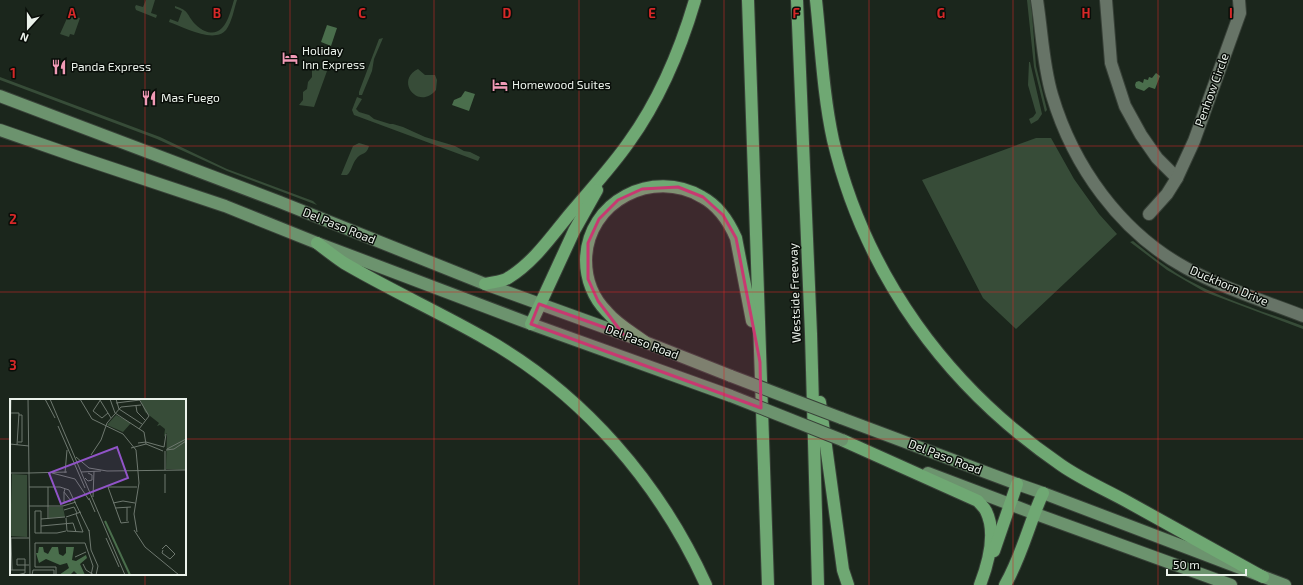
<svg xmlns="http://www.w3.org/2000/svg" width="1303" height="585" font-family="'Exo 2',sans-serif">
<style>
.green{fill:#374c38}
.water{fill:#4a6e4c}
.lines{fill:none;stroke-linecap:round;stroke-linejoin:round}
.minor-casing{stroke:#384138;stroke-width:14}
.major-casing{stroke:#384138;stroke-width:14}
.highway-casing{stroke:#384138;stroke-width:14}
.minor{stroke:#677467;stroke-width:12}
.major{stroke:#6c936e;stroke-width:12}
.highway{stroke:#6fa873;stroke-width:12}
.major-bridge-casing{stroke:#384138;stroke-width:14;stroke-linecap:butt}
.major-bridge{stroke:#6c936e;stroke-width:12}
.marked{fill:#c83971;fill-opacity:0.2;stroke:#c83971;stroke-width:3;stroke-linejoin:round}
.grid{fill:none;stroke:#d62828;stroke-width:1;stroke-opacity:0.55}
.labels{text-anchor:middle;stroke-width:3;stroke-linejoin:round;paint-order:stroke}
.poi-label{font-size:12px;fill:#ebf2eb;stroke:#090e09;text-anchor:start}
.street-label{font-size:12px;fill:#ebf2eb;stroke:#090e09}
.inset-river{fill:none;stroke:#4a6e4c;stroke-width:2}
.inset-road{fill:none;stroke:#6e786f;stroke-width:1}
.view{fill:#9154c8;fill-opacity:0.15;stroke:#9154c8;stroke-width:2}
.inset-edge{fill:none;stroke:#ebf2eb;stroke-width:2}
.grid-label{font-size:13px;text-anchor:middle;font-weight:bold;fill:#d62828;stroke:#090e09;stroke-width:3;stroke-linejoin:round;paint-order:stroke}
</style>
<rect width="100%" height="100%" fill="#1b261c"/>
<g class="green">
<polygon points="146,0 155,0 151,13 157,15 156,18 136,10 135,7 136,5 143,7"/>
<path d="M234 0H237C234 9 232 22 226 30 214 44 183 27 169 22L170 19 178 22 182 11 175 8V6C190 11 186 14 195 24 198 27 202 30 205 31 225 39 230 13 234 0Z"/>
<polygon points="1027,0 1031,0 1036,66 1047,110 1045,112 1034,67"/>
<polygon points="68,16 71,16 80,18 74,35 70,34 69,37 60,34"/>
<polygon points="383,38 374,59 372,71 362,95 359,95 359,92 379,39"/>
<polygon points="1029,62 1030,62 1042,114 1038,120 1031,124 1029,119 1033,117 1036,113 1028,85"/>
<polygon points="315,67 327,71 314,107 299,105 303,100 303,92 307,89 308,82 312,77 312,69"/>
<path d="M418 69 425 75H435L437 80 436 90C419 111 394 81 418 69Z"/>
<polygon points="0,77 160,137 227,169 313,201 317,205 227,171 157,139 0,80"/>
<polygon points="357,97 362,99 356,109 359,112 369,115 374,119 390,124 393,124 403,127 425,137 455,146 464,151 470,152 480,157 478,161 354,115 352,110"/>
<polygon points="1036,138 1051,138 1074,179 1099,214 1117,234 1016,329 983,298 922,180"/>
<path d="M359 143 369 146C366 156 362 152 357 158 353 162 352 169 349 173L347 175H341L353 146Z"/>
<path d="M1133 241C1150 255 1167 268 1186 279 1223 299 1264 312 1303 326V329L1205 292 1167 270 1130 242Z"/>
</g>
<g class="water">
<polygon points="327,25 337,28 331,46 321,42"/>
<polygon points="1156,73 1160,76 1155,89 1149,87 1144,91 1136,88 1135,85 1136,82 1139,81 1143,83 1144,79 1148,80 1149,77 1152,78"/>
<polygon points="465,91 475,94 469,111 452,105 454,100 461,97"/>
</g>
<g class="lines">
<defs>
<g id="minor">
<path d="M1037 0C1042 32 1043 65 1052 95 1073 166 1120 232 1186 268 1223 288 1264 301 1303 316"/>
<polyline points="1106,0 1111,63 1125,106 1141,135 1157,158 1177,178"/>
<polyline points="1149,214 1167,194 1177,178 1194,141 1240,13 1239,0"/>
</g>
<g id="major">
<polyline points="0,96 280,202 485,284 645,342 731,376"/>
<polyline points="0,130 75,156 225,206 317,243 531,324 731,396"/>
<polyline points="841,418 1017,484 1043,493 1285,585"/>
<polyline points="928,473 1033,513 1231,585"/>
</g>
<g id="highway">
<polyline points="748,0 768,585"/>
<polyline points="797,0 811,334 818,585"/>
<path d="M816 0C821 46 823 94 833 140 865 275 947 387 1061 465 1081 479 1104 489 1126 501 1171 526 1217 551 1263 577"/>
<path d="M317 243C326 250 335 257 344 263 390 290 439 312 486 339 583 394 660 483 706 585"/>
<path d="M485 284C492 282 502 282 508 278 533 263 551 237 569 215 589 191 611 168 629 142 660 99 680 51 695 0"/>
<polyline points="531,324 574,231 597,190"/>
<path d="M645 342C633 333 617 324 607 312 593 298 586 279 586 260 587 201 653 168 702 197 719 206 729 222 736 238L752 321"/>
<polyline points="820,402 843,570 848,585"/>
<path d="M842 440 978 501C980 504 984 507 986 511 997 533 988 564 980 585"/>
<polyline points="994,551 1017,484"/>
<path d="M1005 585C1022 556 1029 523 1043 493"/>
</g>
</defs>
<use href="#minor" class="minor-casing"/>
<use href="#major" class="major-casing"/>
<use href="#highway" class="highway-casing"/>
<use href="#minor" class="minor"/>
<use href="#major" class="major"/>
<use href="#highway" class="highway"/>
<defs>
<g id="major-bridge">
<polyline points="731,376 841,418"/>
<polyline points="731,396 842,440"/>
</g>
</defs>
<use href="#major-bridge" class="major-bridge-casing"/>
<use href="#major-bridge" class="major-bridge"/>
</g>
<path class="marked" d="M678 187 703 197 723 215 736 238 760 362 761 408 531 324 539 304 623 334 598 301 588 279V243L599 219 618 200 642 189Z"/>
<path class="grid" d="M145 0V400M290 0V585M434 0V585M579 0V585M724 0V585M869 0V585M1013 0V585M1158 0V585M0 146H1303M0 292H1303M0 439H11M185 439H1303M145 574V585"/>
<defs>
<symbol id="hotel-bare" viewBox="-9 -9 18 18"><path d="M-6-4.5h1.5V1H6V5H4.5V3h-9V5H-6ZM-4 0a1.8 1.8 0 1 1 3.6 0ZM.5 0V-2.5h3Q6-2.5 6 0Z" fill="#f09ab6" stroke="#090e09" stroke-width="2.5" paint-order="stroke"/></symbol>
<symbol id="restaurant-bare" viewBox="-9 -9 18 18"><path d="M-5-6h1v4h1v-4h1v4h1v-4h1v5L-1.5 .5V6h-2V.5L-5-1ZM5-6V6H3V1.5H1.5Q1.5-4 5-6Z" fill="#f09ab6" stroke="#090e09" stroke-width="2.5" paint-order="stroke"/></symbol>
</defs>
<g fill-rule="evenodd">
<use href="#hotel-bare" x="279" y="47" width="22" height="22"/>
<use href="#restaurant-bare" x="48" y="56" width="22" height="22"/>
<use href="#hotel-bare" x="489" y="74" width="22" height="22"/>
<use href="#restaurant-bare" x="138" y="87" width="22" height="22"/>
</g>
<g class="labels">
<g class="poi-label">
<text x="302" y="55">Holiday<tspan x="302" dy="14">Inn Express</tspan></text>
<text x="71" y="71">Panda Express</text>
<text x="512" y="89">Homewood Suites</text>
<text x="161" y="102">Mas Fuego</text>
</g>
<g class="street-label">
<text transform="translate(1212 90) rotate(-70)" y="4">Penhow Circle</text>
<text transform="translate(339 226) rotate(22)" y="4">Del Paso Road</text>
<text transform="translate(1229 286) rotate(23)" y="4">Duckhorn Drive</text>
<text transform="translate(795 293) rotate(-92)" y="4">Westside Freeway</text>
<text transform="translate(642 342) rotate(21)" y="4">Del Paso Road</text>
<text transform="translate(945 457) rotate(21)" y="4">Del Paso Road</text>
</g>
</g>
<g transform="translate(10 399)">
<rect width="176" height="176" fill="#1b261c"/>
<path d="M130 0H176V71L156 70 157 34 154 38 155 30 150 26 147 27 149 24 135 13ZM106 16 121 24 113 33 97 26ZM2 75 17 76V138L0 137ZM53 108 55 118 39 119V108Z" fill="#374c38"/>
<path d="M29 148H33L34 153 38 155 42 148H48L49 155 53 157 56 154V148H64L62 161 66 162 76 156 77 159 70 165 75 176H68L64 172 60 176H49L59 169 57 164 50 166 36 160 29 164 26 154H28Z" fill="#4a6e4c"/>
<path class="inset-river" d="M95 122 120 176"/>
<path class="inset-road" d="M35 0 45 19M40 0 115 176M70 0 82 20 113 35 126 51 129 84 124 115 127 133M91 0 83 12 92 19 98 14M100 0 105 14 134 33 136 45M106 0 109 10 132 25M129 0 139 17 129 30M90 1 101 19M106 4 130 1M126 7 127 13 135 21M1 14H9L7 46M48 27 75 89M0 42 1 0M8 43H12V16H9M128 44 136 43 154 48M0 45 19 47M154 48 156 35M121 49 136 45 153 52M157 50 176 40M156 51 164 50 176 42M81 56 91 41 97 24 111 8 131 6M66 58 79 69 97 72M155 71V52M97 72 176 71M71 73 91 72M0 74H19L18 0M42 74 65 80 79 101M55 74 57 51M155 75V94M75 79 78 82 82 81V76L78 74M19 88H50L59 91 79 132M38 88V120M54 93 61 102 54 103V93L55 90M83 98 84 72M79 99 85 113M103 104 113 102 125 104M19 107H53L66 103M105 109 121 108M54 111 64 108 67 114M56 118 71 113M56 119 57 132M31 120 55 118M117 122V108M119 123 111 124 98 88H127M31 127 63 124 66 133M79 131 81 151 88 167 86 176M124 131 135 148 169 176M57 132 73 133 66 115M31 134V112H25V134H47L56 132M1 139 2 171M1 139H19M96 139 109 168M152 150 156 146 165 155 160 160 152 154 153 151M65 158 76 153M73 165 76 171 84 176M0 171H15M7 176 15 174V160H7V166H19M20 176 19 74 57 73M22 176 23 171H44V176M46 176V168H25V144H75L83 167 81 176"/>
<path class="view" d="M107 48 118 79 51 105 39 74Z"/>
<rect width="176" height="176" class="inset-edge"/>
</g>
<g class="grid-label">
<text x="72" y="18">A</text>
<text x="217" y="18">B</text>
<text x="362" y="18">C</text>
<text x="507" y="18">D</text>
<text x="652" y="18">E</text>
<text x="796" y="18">F</text>
<text x="941" y="18">G</text>
<text x="1086" y="18">H</text>
<text x="1231" y="18">I</text>
<text x="13" y="78">1</text>
<text x="13" y="224">2</text>
<text x="13" y="370">3</text>
</g>
<g transform="translate(28 28) rotate(201)" stroke="#090e09" stroke-width="3" paint-order="stroke">
<path d="M0-3L7 15L0 10L-7 15Z" fill="#ebf2eb"/>
<text y="-6" font-size="11" font-weight="bold" text-anchor="middle" fill="#ebf2eb">N</text>
</g>
<path d="M1167 569v6h79v-6" fill="none" stroke="#ebf2eb" stroke-width="2"/>
<text x="1173" y="569" font-size="12" fill="#ebf2eb" stroke="#090e09" stroke-width="3" paint-order="stroke">50 m</text>
</svg>
